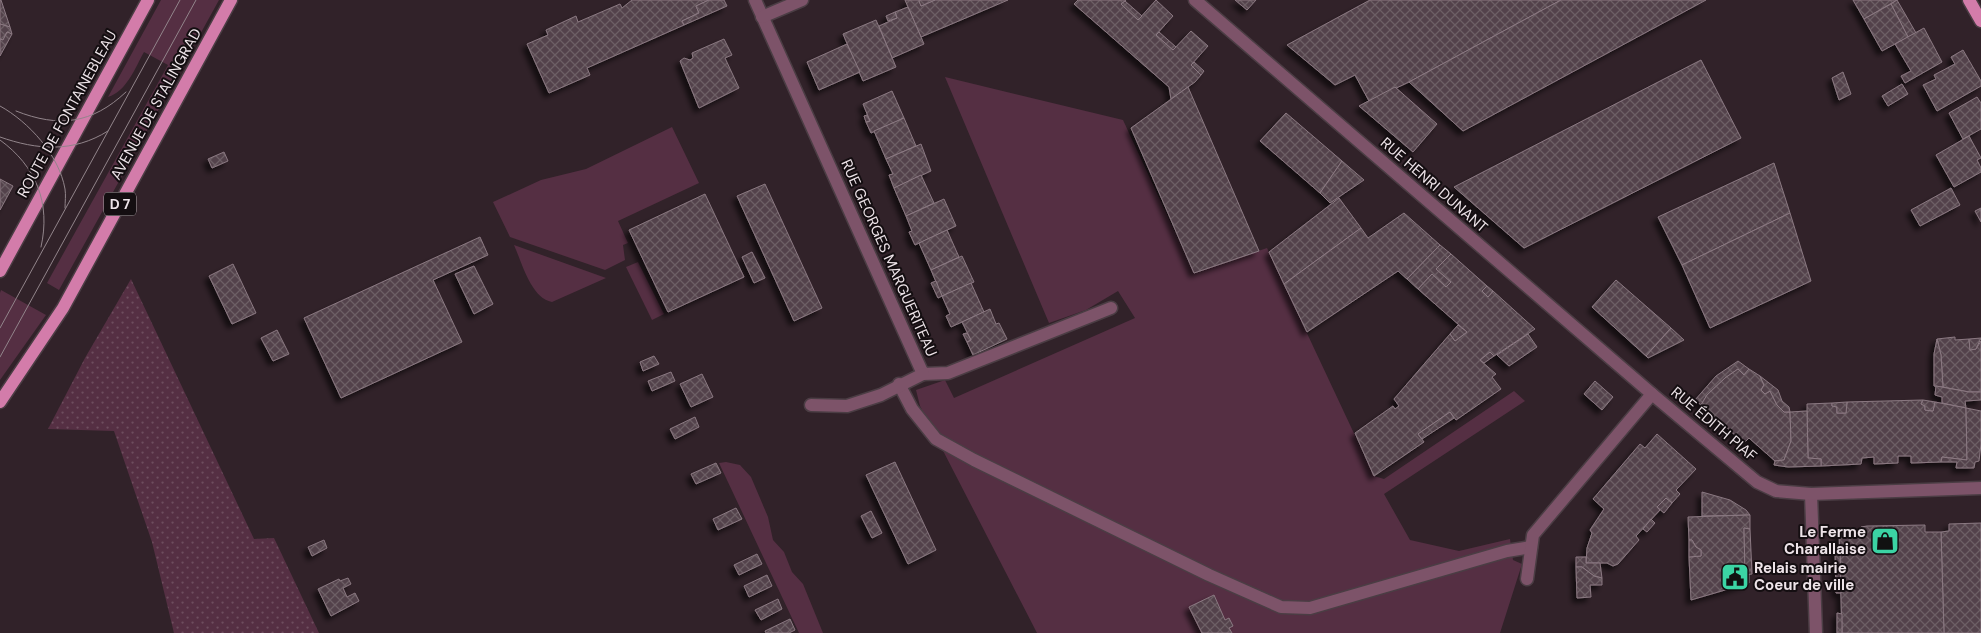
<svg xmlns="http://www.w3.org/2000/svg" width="1981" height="633" font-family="'DM Sans',sans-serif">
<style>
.green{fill:#552f43}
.park{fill:url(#park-dots)}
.building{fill:url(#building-cross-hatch);stroke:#8b7982;filter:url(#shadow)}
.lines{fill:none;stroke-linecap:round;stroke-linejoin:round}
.minor-casing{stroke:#4b3d44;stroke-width:15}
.major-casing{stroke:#4b3d44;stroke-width:15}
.minor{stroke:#7d5369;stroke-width:12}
.major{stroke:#d37caa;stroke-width:12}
.tram{stroke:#92858b;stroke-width:1}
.labels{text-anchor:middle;stroke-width:4;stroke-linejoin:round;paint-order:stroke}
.shield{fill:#140e11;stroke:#ada4a8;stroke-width:1}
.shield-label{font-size:14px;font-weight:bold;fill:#eee4e9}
.street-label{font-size:15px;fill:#eee4e9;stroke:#140e11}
.poi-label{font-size:15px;font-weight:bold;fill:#eee4e9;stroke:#140e11;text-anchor:end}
</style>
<defs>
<pattern id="park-dots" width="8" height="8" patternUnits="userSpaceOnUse" patternTransform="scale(1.25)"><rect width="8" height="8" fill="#552f43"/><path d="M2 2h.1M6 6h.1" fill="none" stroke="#6e4d5e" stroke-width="1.8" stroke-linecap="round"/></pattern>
<pattern id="building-cross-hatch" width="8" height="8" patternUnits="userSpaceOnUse" patternTransform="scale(1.25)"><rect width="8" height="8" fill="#53434b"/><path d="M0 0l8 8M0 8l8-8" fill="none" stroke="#6c5e65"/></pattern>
<filter id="shadow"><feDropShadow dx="-4.5" dy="4.5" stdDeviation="2.5" flood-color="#0009"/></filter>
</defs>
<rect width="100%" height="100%" fill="#312229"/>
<g class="green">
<path d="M161 0H219L59 290 47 283 168 65 144 52C135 68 127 91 108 97Z"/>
<polygon points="945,77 1123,120 1194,273 1267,248 1374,476 1384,479 1514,391 1525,401 1384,494 1410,540 1459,551 1510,539 1513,560 1522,564 1500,633 1037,633 920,406 916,390 945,380 954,398 1135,318 1118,291 1086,310 1049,323"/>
<polygon points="672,127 699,183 618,221 628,243 623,245 625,260 605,270 510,237 493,202 541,180 586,169"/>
<path d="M514 245 606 278 552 302C531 298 522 263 514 245Z"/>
<polygon points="638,262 664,314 652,320 626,267"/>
<polygon points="1,290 46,315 0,380 0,293"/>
<polygon points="726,462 740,465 751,477 768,517 773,540 784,552 792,572 803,584 823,633 799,633 719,463"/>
</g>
<polygon class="park" points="131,279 254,539 274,538 319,633 174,633 152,542 114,431 48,429 85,358"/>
<g class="building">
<polygon points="0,0 1,0 10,27 0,24"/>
<polygon points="632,0 709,0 696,6 699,13 682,21 684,25 587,68 590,75 549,93 527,44 548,35 546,30 576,16 578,22 620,4 622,8"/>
<polygon points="709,0 724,0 727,6 684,25 682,21 699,13 696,6"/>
<polygon points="905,0 919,0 921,6 935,0 1008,0 921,37"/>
<polygon points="921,0 935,0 921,6 919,1"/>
<polygon points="1078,0 1126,0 1121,4 1138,20 1156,0 1173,16 1156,35 1173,50 1191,31 1208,46 1191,65 1201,75 1195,82 1171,99 1169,87 1074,4"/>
<polygon points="1235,0 1256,0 1247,10"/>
<polygon points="1370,0 1561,0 1409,82 1369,101 1355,75 1335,85 1287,45"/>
<polygon points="1561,0 1706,0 1463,131 1409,82"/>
<polygon points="1853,0 1897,0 1864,19"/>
<polygon points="1897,0 1916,33 1908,37 1891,4"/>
<polygon points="1125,1 1142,16 1138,20 1121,4"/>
<polygon points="1891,4 1908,37 1882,51 1864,19"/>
<polygon points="908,7 924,44 892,58 879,26 897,18 895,12"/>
<polygon points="895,12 897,18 888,21 886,16"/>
<polygon points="876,20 896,67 863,81 843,34"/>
<polygon points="0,24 10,27 12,34 7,32 3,40 0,39"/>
<polygon points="1924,28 1942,62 1905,83 1901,76 1911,71 1895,44"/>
<polygon points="7,32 12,34 0,56 0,39 3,40"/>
<polygon points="1159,32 1176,47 1173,50 1156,35"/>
<polygon points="724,39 732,55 725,58 739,88 699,108 680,61 684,58 690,60 693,58 692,53"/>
<polygon points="847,44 860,72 819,90 807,62"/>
<polygon points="1963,50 1981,81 1981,86 1937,111 1923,85 1936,79 1934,75 1955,64 1951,57"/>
<polygon points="1701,60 1741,138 1524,248 1454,187"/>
<polygon points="1194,62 1204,71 1201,75 1191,65"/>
<polygon points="1843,72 1851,94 1839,100 1832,78"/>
<polygon points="1902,84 1908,94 1888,106 1882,96"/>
<polygon points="1188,87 1259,251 1194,273 1131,128"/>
<polygon points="1395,87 1437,124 1413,152 1359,106"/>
<polygon points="892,91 904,118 871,133 866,122 870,121 863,104"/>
<polygon points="1977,97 1981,103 1981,129 1963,139 1949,113"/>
<polygon points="1286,113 1342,161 1320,193 1260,141"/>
<polygon points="867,115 870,121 866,122 864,116"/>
<polygon points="904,118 916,146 886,159 874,131"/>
<polygon points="1969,136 1981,158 1977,160 1981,168 1981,172 1954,187 1936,155"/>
<polygon points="921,144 931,171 894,188 889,175 893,174 886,159"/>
<polygon points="224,152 228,161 212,168 208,159"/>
<polygon points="1342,161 1364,180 1330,203 1320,193"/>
<polygon points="1774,163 1790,213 1682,265 1658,217"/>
<polygon points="921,175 934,203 906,216 894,188"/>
<polygon points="0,179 13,186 0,210"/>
<polygon points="765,184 822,308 794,321 737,196"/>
<polygon points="1951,188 1960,205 1920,226 1911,210"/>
<polygon points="705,194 744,277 668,312 629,230"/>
<polygon points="1339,198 1361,228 1284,284 1269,252"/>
<polygon points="944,199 956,226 915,245 909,232 912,231 906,216"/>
<polygon points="1981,208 1981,222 1975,211"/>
<polygon points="1404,213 1440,245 1407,279 1398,271 1307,332 1284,284 1361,228 1368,238"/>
<polygon points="1790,213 1811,281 1710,328 1682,265"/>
<polygon points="947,230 959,257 931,270 919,243"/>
<polygon points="480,237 488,255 433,280 462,342 341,398 304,318"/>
<polygon points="1440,245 1451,254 1436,269 1451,282 1446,287 1432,274 1418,289 1407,279"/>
<polygon points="752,252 765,278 754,283 742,257"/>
<polygon points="1451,254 1487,286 1482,291 1488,297 1493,291 1535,329 1494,356 1490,352 1480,360 1496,374 1492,377 1501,389 1456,420 1450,412 1418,434 1424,442 1374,476 1355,433 1393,406 1395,409 1399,406 1394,399 1450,334 1455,341 1467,332 1418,289 1432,274 1446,287 1451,282 1436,269"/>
<polygon points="962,256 974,282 942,296 931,270"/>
<polygon points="233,264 256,313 232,324 209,276"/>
<polygon points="474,266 493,304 474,314 455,274"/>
<polygon points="1616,280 1671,328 1646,356 1592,307"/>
<polygon points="936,281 942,296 938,298 931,283"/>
<polygon points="971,283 984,312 951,327 946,316 950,314 942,296"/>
<polygon points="1487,286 1493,291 1488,297 1482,291"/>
<polygon points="990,309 996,324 999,323 1007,339 973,355 967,342 971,340 962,322"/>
<polygon points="1458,325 1467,332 1455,341 1450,334"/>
<polygon points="1671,328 1684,340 1648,358 1646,356"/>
<polygon points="277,330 289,354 273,361 261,338"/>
<polygon points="967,333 971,340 967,342 963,334"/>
<polygon points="1528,334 1537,347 1509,366 1497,355"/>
<polygon points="1955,337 1955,340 1969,339 1970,350 1976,349 1981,341 1981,392 1969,392 1943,387 1941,355 1937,339"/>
<polygon points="1981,338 1976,349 1970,350 1969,339"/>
<polygon points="1937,339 1941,355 1943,387 1934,386 1934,354"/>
<polygon points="1490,352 1494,356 1484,363 1480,360"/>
<polygon points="654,356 659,364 643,371 640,362"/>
<polygon points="1738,361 1749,369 1744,375 1738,369 1725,378 1707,395 1701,405 1695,400 1716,376"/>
<polygon points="1738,369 1744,375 1749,369 1760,376 1764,385 1761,390 1765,394 1770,391 1777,405 1784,412 1790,412 1791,441 1784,460 1775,461 1749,438 1744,443 1701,405 1707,395 1725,378"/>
<polygon points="671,372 675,381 652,391 648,381"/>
<polygon points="702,374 713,397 691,407 680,384"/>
<polygon points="1760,376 1778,390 1782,401 1789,407 1790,412 1784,412 1777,405 1770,391 1765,394 1761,390 1764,385"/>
<polygon points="1595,381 1613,397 1602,410 1584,394"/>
<polygon points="1936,386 1969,392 1981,392 1981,400 1965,401 1966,408 1942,403 1942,397 1935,395"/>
<polygon points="1923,400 1921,404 1925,406 1925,410 1933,411 1935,402 1966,408 1967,460 1942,457 1941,462 1911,463 1911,456 1898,456 1898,463 1874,464 1874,457 1862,458 1861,464 1821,466 1821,459 1808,458 1807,404 1832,403 1832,406 1837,407 1837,413 1846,413 1847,402"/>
<polygon points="1923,400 1935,402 1933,411 1925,410 1925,406 1921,404"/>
<polygon points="1847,402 1846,413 1837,413 1837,407 1832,406 1832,403"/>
<polygon points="1966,408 1981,411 1981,444 1979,461 1975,462 1974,468 1956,468 1957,462 1941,462 1942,457 1967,460"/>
<polygon points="1807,411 1808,458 1821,459 1821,466 1788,467 1774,465 1775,461 1784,460 1791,441 1790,412"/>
<polygon points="1450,412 1454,418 1422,439 1418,434"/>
<polygon points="695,417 699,427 675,439 670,429"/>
<polygon points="1657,434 1696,469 1676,490 1680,494 1672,503 1666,498 1657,507 1660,510 1636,536 1639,540 1618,564 1613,566 1607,563 1586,563 1587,548 1592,533 1590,530 1604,509 1593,499 1640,444 1645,448"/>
<polygon points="895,462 936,550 908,564 866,475"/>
<polygon points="716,463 721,473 696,484 691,474"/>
<polygon points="1702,492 1730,500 1746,510 1750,515 1702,516"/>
<polygon points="1666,498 1672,503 1664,513 1657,507"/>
<polygon points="736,508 742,519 718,530 713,519"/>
<polygon points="871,511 882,533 872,538 861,516"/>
<polygon points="1750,515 1750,529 1744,528 1745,575 1749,574 1749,583 1691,600 1689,557 1701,556 1701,550 1696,547 1692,540 1689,540 1688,517"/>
<polygon points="1651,519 1655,523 1647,532 1643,529"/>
<polygon points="1981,523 1981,633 1944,633 1941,532 1949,531 1949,524"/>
<polygon points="1925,525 1925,532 1941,532 1944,633 1842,633 1839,530 1861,530 1861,527 1867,526"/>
<polygon points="1744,528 1750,529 1752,574 1745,575"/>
<polygon points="324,540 327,548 312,556 308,547"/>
<polygon points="1689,540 1692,540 1696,547 1701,550 1701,556 1689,557"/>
<polygon points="1835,549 1840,549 1841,593 1836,593"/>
<polygon points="757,554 762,564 739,575 734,565"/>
<polygon points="1576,557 1586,557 1586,563 1600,563 1602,578 1594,576 1582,567 1576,567"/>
<polygon points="1576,567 1582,567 1594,576 1602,578 1602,585 1590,585 1591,597 1577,598"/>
<polygon points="767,575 772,586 749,597 744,586"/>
<polygon points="348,578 351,584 343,588 347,597 355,593 359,601 331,616 318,589 339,579 340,581"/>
<polygon points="1214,595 1225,620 1229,618 1233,626 1229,628 1232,633 1202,633 1189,607"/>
<polygon points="778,599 782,609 761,620 755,610"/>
<polygon points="1837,613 1842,614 1842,633 1837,633"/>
<polygon points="790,619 795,630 789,633 766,633 765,631"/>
</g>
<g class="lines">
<defs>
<g id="minor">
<polyline points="755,0 923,374 948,373 1111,308"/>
<polyline points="1195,0 1652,394"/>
<polyline points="762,17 802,0"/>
<polyline points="899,384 912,409 936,439 974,460 1209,575 1281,607 1310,608 1507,551 1531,547"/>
<polyline points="811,405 847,406 881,395 923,374"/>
<polyline points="1811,494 1816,633"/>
<polyline points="1527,579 1533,535 1652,394 1757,482 1776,491 1811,494 1981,488"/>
</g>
<g id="major">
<polyline points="1969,0 1981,21"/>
<polyline points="0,271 148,0"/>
<polyline points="0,402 63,308 231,0"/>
</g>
</defs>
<use href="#minor" class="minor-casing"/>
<use href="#major" class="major-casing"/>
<use href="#minor" class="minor"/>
<use href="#major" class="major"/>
<g class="tram">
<path d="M0 106C29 122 59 155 65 189 66 195 65 202 65 208"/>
<path d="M16 111C59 128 92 124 126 92"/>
<path d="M0 137C37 150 73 153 108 131"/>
<path d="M0 140C36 166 51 203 41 247"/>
<polyline points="0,328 180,0"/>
<polyline points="0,357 196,0"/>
</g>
</g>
<defs>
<symbol id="shop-square" viewBox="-11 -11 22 22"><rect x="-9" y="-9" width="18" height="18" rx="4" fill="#3bd4a4" stroke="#140e11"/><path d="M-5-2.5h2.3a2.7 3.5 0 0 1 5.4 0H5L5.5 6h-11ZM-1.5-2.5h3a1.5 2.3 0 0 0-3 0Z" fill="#111"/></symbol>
<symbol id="civic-square" viewBox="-11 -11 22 22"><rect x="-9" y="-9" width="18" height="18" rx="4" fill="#3bd4a4" stroke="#140e11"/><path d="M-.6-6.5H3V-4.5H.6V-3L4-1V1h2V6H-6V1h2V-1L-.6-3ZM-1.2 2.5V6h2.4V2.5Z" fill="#111"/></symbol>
</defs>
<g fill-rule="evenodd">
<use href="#shop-square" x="1869" y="525" width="32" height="32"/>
<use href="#civic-square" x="1719" y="561" width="32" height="32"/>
</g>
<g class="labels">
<rect class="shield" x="104" y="192.5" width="32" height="23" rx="4"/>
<g class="shield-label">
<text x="120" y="209">D 7</text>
</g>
<g class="street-label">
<text transform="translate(156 104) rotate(-61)" y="5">AVENUE DE STALINGRAD</text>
<text transform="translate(67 114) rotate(-61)" y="5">ROUTE DE FONTAINEBLEAU</text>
<text transform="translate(1434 185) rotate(41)" y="5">RUE HENRI DUNANT</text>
<text transform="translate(889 258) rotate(66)" y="5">RUE GEORGES MARGUERITEAU</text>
<text transform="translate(1714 424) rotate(40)" y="5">RUE ÉDITH PIAF</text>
</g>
<g class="poi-label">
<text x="1866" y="537">Le Ferme<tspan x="1866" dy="17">Charallaise</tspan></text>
<text x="1754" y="573" text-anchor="start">Relais mairie<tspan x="1754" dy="17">Coeur de ville</tspan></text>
</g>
</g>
</svg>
